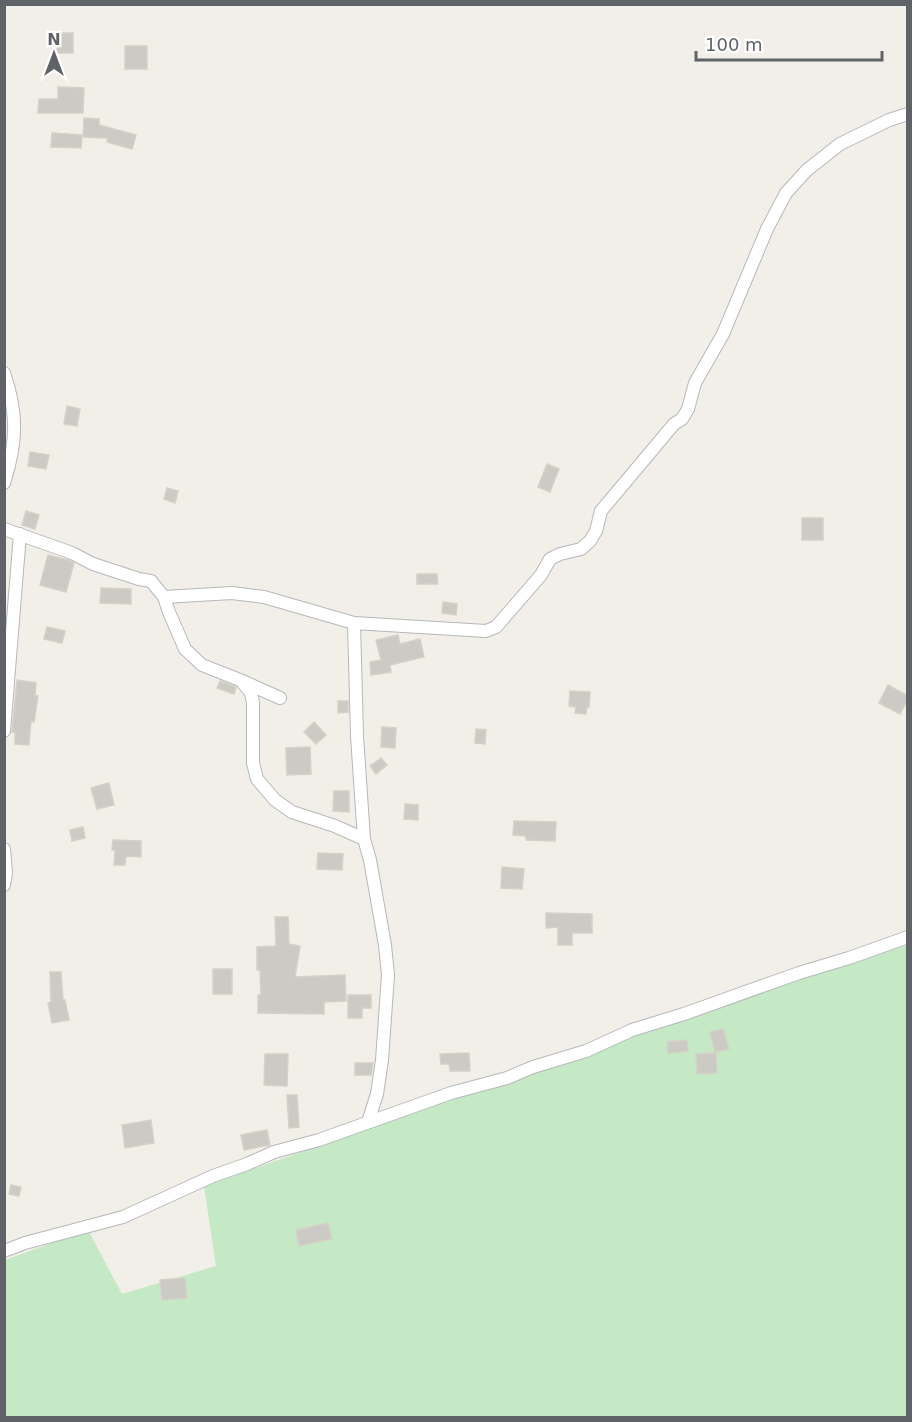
<svg xmlns="http://www.w3.org/2000/svg" width="912" height="1422" font-family="'DejaVu Sans',sans-serif">
<style>
.green{fill:#c5e8c5}
.building{fill:#cccac5;stroke:#d6d1c6;stroke-width:1.5}
.lines{fill:none;stroke-linecap:round;stroke-linejoin:round}
.street-casing{stroke:#b5b8bc;stroke-width:14}
.street{stroke:#fff;stroke-width:12}
</style>
<rect width="100%" height="100%" fill="#f1efe8"/>
<polygon class="green" points="907,940 907,1417 5,1418 5,1260 88,1230 122,1294 216,1266 204,1186"/>
<g class="building">
<rect x="57" y="33" width="16" height="20"/>
<rect x="125" y="46" width="22" height="23"/>
<polygon points="58,87 84,88 83,113 38,113 39,99 58,99"/>
<polygon points="84,118 99,119 99,125 136,135 132,149 107,142 108,138 83,137"/>
<polygon points="52,133 82,135 81,148 51,147"/>
<polygon points="67,406 80,409 77,426 64,424"/>
<polygon points="30,452 49,455 46,469 28,466"/>
<polygon points="547,464 559,469 550,492 538,487"/>
<polygon points="167,488 178,491 175,503 164,499"/>
<polygon points="26,511 39,515 35,529 22,525"/>
<rect x="802" y="518" width="21" height="22"/>
<polygon points="48,555 68,560 74,563 66,592 40,585"/>
<polygon points="417,574 437,574 438,584 417,584"/>
<polygon points="101,588 131,589 131,604 100,603"/>
<polygon points="443,602 457,604 456,615 442,613"/>
<polygon points="47,627 65,631 62,643 44,639"/>
<polygon points="398,635 400,644 420,639 424,657 390,665 391,672 371,675 370,662 381,660 376,640"/>
<polygon points="17,680 36,683 35,696 38,696 34,722 31,721 29,745 15,744 15,732 12,732"/>
<polygon points="220,681 236,687 234,694 217,688"/>
<polygon points="888,685 908,696 908,699 900,714 879,703"/>
<polygon points="570,691 590,692 589,707 587,707 586,714 575,713 576,707 569,706"/>
<polygon points="338,701 348,701 348,712 338,713"/>
<polygon points="314,722 326,735 316,744 304,732"/>
<polygon points="382,727 396,728 395,748 381,747"/>
<polygon points="476,729 486,730 485,744 475,743"/>
<polygon points="310,747 311,774 287,775 286,748"/>
<polygon points="381,758 387,765 376,774 370,766"/>
<polygon points="109,783 114,805 97,809 91,788"/>
<polygon points="334,791 349,791 349,812 333,811"/>
<polygon points="405,804 418,805 418,820 404,819"/>
<polygon points="514,821 556,822 555,841 526,840 526,836 513,835"/>
<polygon points="83,827 85,838 72,841 70,830"/>
<polygon points="113,840 141,841 141,857 126,856 125,865 114,865 115,850 112,850"/>
<polygon points="318,853 343,854 342,870 317,869"/>
<polygon points="502,867 524,869 522,889 501,888"/>
<polygon points="546,913 592,914 592,933 572,933 572,945 558,945 558,927 546,928"/>
<polygon points="275,917 288,917 289,944 300,946 295,977 345,975 346,1001 324,1002 324,1014 258,1013 258,995 261,995 260,970 257,970 257,947 276,946"/>
<rect x="213" y="969" width="19" height="25"/>
<polygon points="50,972 61,972 63,1000 65,1000 69,1020 52,1023 48,1003 51,1002"/>
<polygon points="348,995 371,995 371,1008 362,1008 362,1018 348,1018"/>
<polygon points="723,1029 729,1049 715,1052 710,1032"/>
<polygon points="687,1040 688,1051 668,1053 667,1042"/>
<polygon points="469,1053 470,1071 450,1071 449,1064 441,1064 440,1054"/>
<polygon points="716,1053 717,1073 697,1074 696,1054"/>
<polygon points="265,1054 288,1054 287,1086 264,1085"/>
<polygon points="355,1063 373,1063 371,1075 355,1075"/>
<polygon points="287,1095 297,1095 299,1127 289,1128"/>
<polygon points="151,1120 154,1143 125,1148 122,1125"/>
<polygon points="267,1130 270,1145 244,1150 241,1135"/>
<polygon points="11,1185 21,1187 19,1196 9,1194"/>
<polygon points="328,1223 332,1239 299,1246 296,1230"/>
<polygon points="185,1278 187,1298 162,1300 160,1280"/>
</g>
<g class="lines">
<defs>
<g id="street">
<path d="M4 373C18 413 17 443 4 483"/>
<polyline points="4,529 72,553 93,564 139,579 151,581 164,597 169,612 185,649 202,665 240,680 280,698"/>
<polyline points="164,597 232,593 264,597 354,623 486,631 496,627 541,575 550,559 560,554 581,549 590,541 596,531 601,511 674,424 682,419 688,409 695,383 723,334 767,229 786,193 807,170 840,144 889,120 908,114"/>
<polyline points="354,623 357,736 364,839 370,860 385,945 388,975 382,1060 377,1094 368,1122"/>
<polyline points="243,683 251,693 253,703 253,763 257,779 275,800 292,812 335,826 364,839"/>
<polyline points="4,731 20,534"/>
<polyline points="4,849 6,873 4,885"/>
<polyline points="4,1251 25,1243 123,1217 213,1176 247,1164 274,1152 319,1140 451,1093 507,1078 533,1067 586,1051 632,1030 684,1014 799,973 849,958 908,937"/>
</g>
</defs>
<use href="#street" class="street-casing"/>
<use href="#street" class="street"/>
</g>
<rect width="912" height="1422" fill="none" stroke="#5f6368" stroke-width="12"/>
<g transform="translate(54 54)" stroke="#ffffff" stroke-width="4.5" paint-order="stroke">
<path d="M0-4.5L10 22L0 15L-10 22Z" fill="#5f6368"/>
<text y="-9" font-size="16" font-weight="bold" text-anchor="middle" fill="#5f6368">N</text>
</g>
<path d="M696 51v9h186v-9" fill="none" stroke="#5f6368" stroke-width="3"/>
<text x="705" y="51" font-size="18" fill="#5f6368" stroke="#ffffff" stroke-width="4.5" paint-order="stroke">100 m</text>
</svg>
